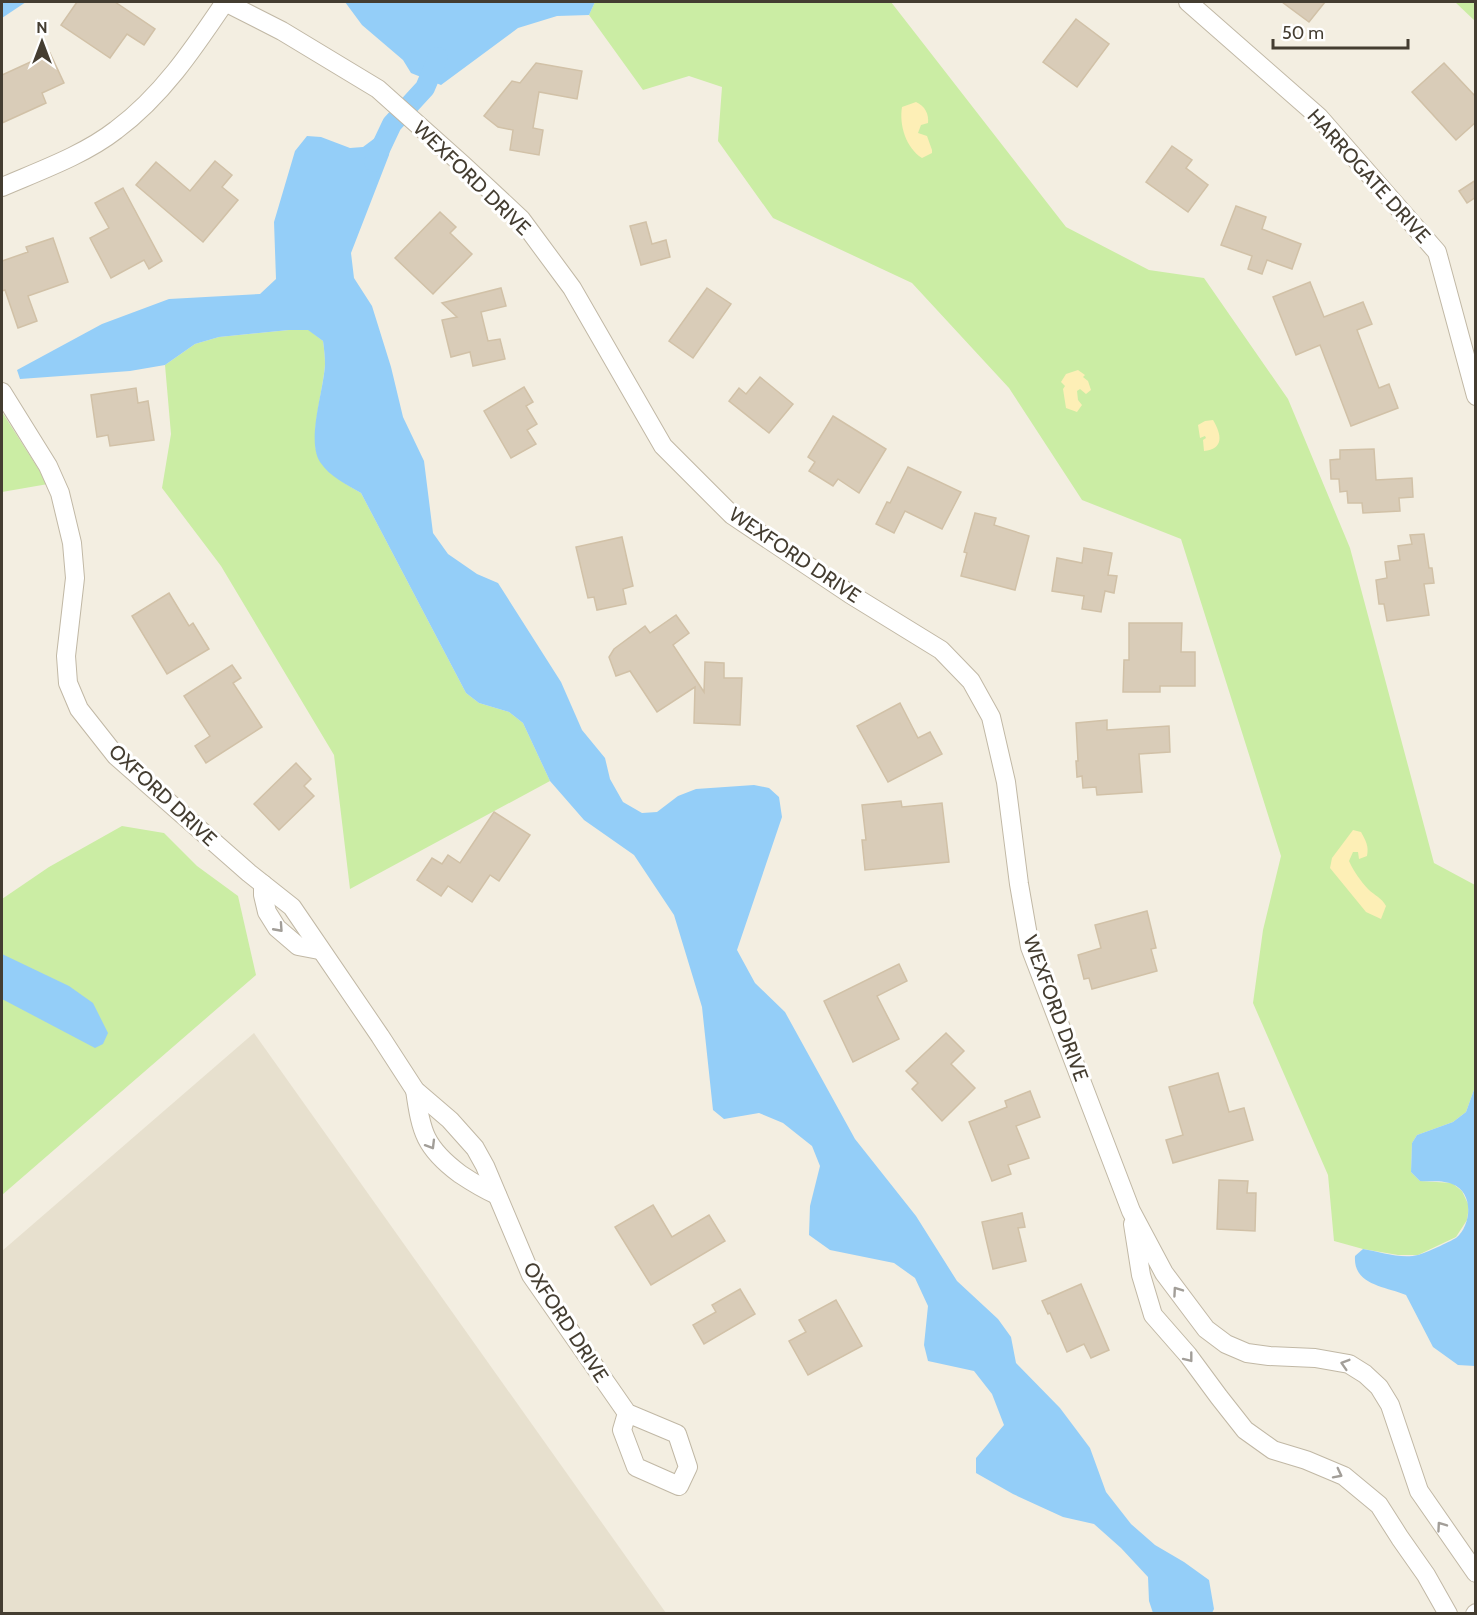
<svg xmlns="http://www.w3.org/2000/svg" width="1477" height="1615" font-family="Cabin,sans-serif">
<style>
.residential{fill:#e7e0ce}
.green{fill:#cbeda4}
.sand{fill:#fdefb6}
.water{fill:#94cef8}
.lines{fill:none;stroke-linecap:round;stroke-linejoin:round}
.canal{stroke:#94cef8;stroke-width:20}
.building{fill:#d9ccb8;stroke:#d1c1a7;stroke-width:1.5}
.minor-casing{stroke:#c1b8a5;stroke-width:20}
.minor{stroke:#fff;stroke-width:18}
.oneway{stroke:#a29e98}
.labels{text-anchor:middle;stroke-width:6;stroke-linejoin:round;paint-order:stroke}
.street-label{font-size:20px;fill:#443d31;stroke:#fff}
</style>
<rect width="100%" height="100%" fill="#f3eee1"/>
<polygon class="residential" points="254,1033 666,1613 2,1613 2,1251"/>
<g class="green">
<polygon points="595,2 891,2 1066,227 1149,270 1204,278 1288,399 1350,548 1434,863 1475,885 1475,1087 1466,1112 1453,1122 1417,1135 1412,1143 1411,1172 1420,1181 1452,1183 1462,1191 1469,1206 1467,1220 1456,1237 1418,1255 1398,1255 1363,1249 1334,1241 1328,1175 1253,1003 1263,930 1281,856 1181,539 1082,500 1009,388 912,283 773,218 718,141 722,87 689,76 643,90 589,15"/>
<polygon points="1455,2 1475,2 1475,21"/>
<path d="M289 330H309L323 341C324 348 325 357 325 364 324 385 310 435 317 453 325 473 343 482 361 493L466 693 479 703 509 712 523 723 550 781 350 889 334 755 221 566 162 488 171 434 165 365 195 344 219 337Z"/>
<polygon points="2,412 48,484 2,492"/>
<polygon points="122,826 164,833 197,866 238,896 256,975 2,1195 2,899 49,867"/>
</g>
<g class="sand">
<path d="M916 102C925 106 929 114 928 123L921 125 918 133 927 136 932 150V153L922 158C906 148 899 125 902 107Z"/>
<polygon points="1078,370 1085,375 1083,377 1088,381 1091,390 1086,394 1080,389 1077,391 1078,400 1082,405 1077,412 1066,408 1063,389 1065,386 1061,382 1066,374"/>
<path d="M1213 420C1222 435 1224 449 1204 451L1203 440 1206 438 1205 436 1200 438 1198 425 1205 421Z"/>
<path d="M1353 830 1361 832C1366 841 1369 846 1367 856L1359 859 1358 852H1353L1349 861C1354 872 1360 880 1368 889 1374 895 1382 898 1386 906L1381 919 1366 912 1330 868 1332 858Z"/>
</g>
<g class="water">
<polygon points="2,2 26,2 2,18"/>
<polygon points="345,2 595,2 589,15 557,16 518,28 441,85 411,73 403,60 362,25"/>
<path d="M379 135 391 140 389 155 351 253 354 278 372 306 391 367 403 417 424 461 433 533 448 554 477 574 498 583 561 682 582 730 605 758 610 779 623 802 642 813 657 812 678 796 696 789 754 785 769 788 779 797 782 817 737 950 755 983 785 1012 855 1139 916 1216 957 1281 998 1319 1011 1337 1016 1363 1060 1408 1090 1448 1106 1492 1131 1524 1155 1545 1184 1562 1209 1580 1214 1609 1212 1613H1153L1149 1601 1148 1577 1121 1548 1094 1524 1063 1517 1013 1494 976 1473V1458L1004 1425 992 1394 974 1371 928 1361 924 1345 928 1306 915 1278 894 1263 830 1250 809 1235 810 1206 820 1166 812 1146 783 1123 759 1113 724 1119 713 1110 702 1007 674 915 634 855 584 820 550 781 523 723 509 712 479 703 466 693 361 493C346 484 330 477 320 462 306 440 324 390 325 364 325 357 324 348 323 341L308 330H289L219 337 195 344 165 365 130 371 20 379 17 370 102 324 169 299 260 294 276 279 274 222 295 151 307 136 321 137 350 148 363 147Z"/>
<polygon points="2,954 69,986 93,1003 108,1033 103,1044 95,1048 2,999"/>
<path d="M1475 1087 1476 1366H1475L1458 1365 1433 1347 1406 1295C1384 1286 1353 1285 1355 1256L1363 1249C1380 1252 1401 1259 1418 1255 1426 1253 1449 1242 1456 1238 1472 1225 1474 1192 1452 1184 1443 1180 1429 1182 1420 1181L1411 1172 1412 1143 1417 1135 1453 1122 1466 1112Z"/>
</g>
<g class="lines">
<polyline class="canal" points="374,162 392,124 425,88 438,57"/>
</g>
<g class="building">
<polygon points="77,2 115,2 155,29 144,45 127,34 110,58 61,25"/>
<polygon points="1282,2 1325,2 1309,22"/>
<polygon points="1076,19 1109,44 1077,87 1043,62"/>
<polygon points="50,53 64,83 42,93 46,103 2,123 2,75"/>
<polygon points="536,63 582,71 577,99 539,92 533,128 543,130 539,155 510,150 513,130 498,127 484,116 512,81 520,83"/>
<polygon points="1444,63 1476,97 1476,122 1456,140 1412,92"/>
<polygon points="1172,146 1192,160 1186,168 1208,185 1188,212 1146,182"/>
<polygon points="215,161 232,175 222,187 238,200 203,242 136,185 156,162 190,191"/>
<polygon points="1476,180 1476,197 1467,203 1459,191"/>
<polygon points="123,188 162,261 149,269 144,260 111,278 90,238 109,228 95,203"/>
<polygon points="1236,206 1266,217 1262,229 1301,244 1292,269 1267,260 1262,274 1248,269 1252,256 1221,245"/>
<polygon points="440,212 456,227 450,233 472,254 433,294 395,258"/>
<polygon points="646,222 652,244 666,240 670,257 641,265 630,226"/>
<polygon points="53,238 68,282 28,296 37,321 18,328 5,290 2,291 2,261 28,252 26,247"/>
<polygon points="1310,282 1324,317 1363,302 1372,324 1357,330 1379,388 1389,384 1398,408 1351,426 1320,345 1296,355 1273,297"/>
<polygon points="501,288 506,306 481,312 488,341 500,339 505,359 473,366 470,352 451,357 442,320 457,317 442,303"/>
<polygon points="707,288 731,304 693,358 669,341"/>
<polygon points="760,377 793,404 769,433 729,401 739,388 746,394"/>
<polygon points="524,387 533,402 526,406 537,424 527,430 536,444 511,458 484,411"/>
<polygon points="136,388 138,403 148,401 154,440 110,446 108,435 97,437 91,395"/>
<polygon points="833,416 886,449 859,493 838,479 833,486 809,471 815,462 808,457"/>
<polygon points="1374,449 1376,480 1412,478 1413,497 1399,498 1400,511 1363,513 1362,503 1348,503 1347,491 1340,492 1339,479 1331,479 1330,460 1340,459 1340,450"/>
<polygon points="908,467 961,492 942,529 905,511 894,533 876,524 887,502 890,503"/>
<polygon points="975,513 996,518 994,525 1029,536 1015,590 961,576 967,553 964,552"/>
<polygon points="1424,534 1429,568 1432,568 1434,583 1424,584 1429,615 1387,621 1384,604 1379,604 1376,580 1387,578 1385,562 1400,560 1398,546 1412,544 1410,535"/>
<polygon points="622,537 633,586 623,589 626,604 597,610 594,597 588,598 576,547"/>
<polygon points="1084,548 1112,553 1108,575 1117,576 1114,593 1105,591 1101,612 1082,609 1084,596 1052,591 1057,558 1082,563"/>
<polygon points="169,593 189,626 193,623 209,649 167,674 132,616"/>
<polygon points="676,615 689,633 673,645 704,692 705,662 724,663 724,678 742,678 740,725 694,723 695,687 657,712 630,671 616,676 609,657 614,649 645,626 650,633"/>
<polygon points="1129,623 1182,623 1181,652 1195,652 1195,686 1160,686 1160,692 1123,692 1124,660 1129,660"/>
<polygon points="232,665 241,678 233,683 262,727 206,763 195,746 210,736 184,696"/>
<polygon points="900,703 918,738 930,732 942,754 888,782 857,726"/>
<polygon points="1107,720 1107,730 1169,726 1170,752 1139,754 1142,792 1097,795 1096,787 1083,788 1082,776 1077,777 1076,761 1078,761 1076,723"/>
<polygon points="296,763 311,779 304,786 314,796 279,830 254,804"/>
<polygon points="901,801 902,807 942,803 949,862 865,870 862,840 866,840 862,805"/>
<polygon points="494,812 530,835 499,881 490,875 472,902 448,886 441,896 417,880 432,858 442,864 448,855 460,863"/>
<polygon points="1147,911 1156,948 1151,949 1157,971 1092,989 1089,978 1084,979 1078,955 1101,948 1095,925"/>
<polygon points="899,964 907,981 877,996 899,1039 853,1062 824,1001"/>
<polygon points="946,1033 964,1051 951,1064 975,1088 942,1121 912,1089 918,1083 906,1071"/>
<polygon points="1218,1073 1229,1112 1244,1108 1253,1140 1173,1163 1166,1140 1183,1135 1169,1087"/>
<polygon points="1030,1091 1040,1117 1016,1126 1029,1158 1008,1165 1011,1174 992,1181 969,1122 1007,1107 1005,1101"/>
<polygon points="1219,1180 1248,1181 1247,1193 1256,1193 1255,1231 1217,1229"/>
<polygon points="653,1205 672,1237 709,1215 725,1241 651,1285 615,1227"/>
<polygon points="1022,1213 1025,1227 1018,1228 1026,1261 993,1269 982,1222"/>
<polygon points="1081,1284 1109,1350 1091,1358 1084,1344 1067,1352 1050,1313 1048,1314 1042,1301"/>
<polygon points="740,1289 755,1314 704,1344 693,1325 716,1312 712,1305"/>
<polygon points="836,1300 862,1346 808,1375 789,1341 806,1332 799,1320"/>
</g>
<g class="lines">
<defs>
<g id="minor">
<polyline points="225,2 282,31 378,89 463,165 521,219 572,288 663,446 732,515 850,594 941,650 971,681 991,717 1006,782 1019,884 1030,947 1131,1211 1164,1273 1206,1329 1226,1344 1247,1353 1269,1356 1315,1358 1349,1364 1365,1374 1379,1387 1390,1405 1419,1491 1476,1573"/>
<polyline points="1188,2 1319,117 1437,252 1476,396"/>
<path d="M2 187C39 171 84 155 116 130 162 96 194 48 225 2"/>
<polyline points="2,392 48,466 60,493 72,543 75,578 66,656 68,683 79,709 116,756 249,873 292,907 380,1036 415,1090 450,1120 475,1148 485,1166 531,1275 627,1413 677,1434 688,1467 679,1486 636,1467 622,1430 627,1413"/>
<polyline points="263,884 263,895 267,912 277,928 298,946 319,950"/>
<path d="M415 1090C421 1132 425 1148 460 1174 472 1182 483 1189 497 1195"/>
<polyline points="1133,1224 1141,1275 1153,1315 1188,1355 1219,1397 1245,1430 1273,1450 1306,1460 1344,1476 1379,1505 1400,1538 1426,1575 1448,1614"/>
<polyline points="1475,1614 1476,1613"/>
</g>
</defs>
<use href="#minor" class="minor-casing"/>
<use href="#minor" class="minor"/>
</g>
<defs><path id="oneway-chevron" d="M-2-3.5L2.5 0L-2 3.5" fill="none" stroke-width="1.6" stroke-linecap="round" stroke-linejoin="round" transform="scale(1.5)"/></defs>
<g class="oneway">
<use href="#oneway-chevron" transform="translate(279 928) rotate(48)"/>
<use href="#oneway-chevron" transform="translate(431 1145) rotate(59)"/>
<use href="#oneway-chevron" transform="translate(1177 1291) rotate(-125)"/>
<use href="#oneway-chevron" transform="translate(1189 1358) rotate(52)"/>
<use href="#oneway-chevron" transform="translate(1345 1364) rotate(-163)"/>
<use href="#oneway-chevron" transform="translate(1338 1474) rotate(27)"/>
<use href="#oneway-chevron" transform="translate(1441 1526) rotate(-125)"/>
</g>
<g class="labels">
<g class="street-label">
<text transform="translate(1369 176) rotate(48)" y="7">HARROGATE DRIVE</text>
<text transform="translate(472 178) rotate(44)" y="7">WEXFORD DRIVE</text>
<text transform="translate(795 555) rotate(34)" y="7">WEXFORD DRIVE</text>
<text transform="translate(163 795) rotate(43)" y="7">OXFORD DRIVE</text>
<text transform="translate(1056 1008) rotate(70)" y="7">WEXFORD DRIVE</text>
<text transform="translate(566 1322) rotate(57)" y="7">OXFORD DRIVE</text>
</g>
</g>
<rect width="1477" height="1615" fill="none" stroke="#443d31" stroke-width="6"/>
<g transform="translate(42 42)" stroke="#ffffff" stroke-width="4.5" paint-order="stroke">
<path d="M0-4.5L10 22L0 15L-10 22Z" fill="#443d31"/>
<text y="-9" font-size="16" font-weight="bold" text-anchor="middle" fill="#443d31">N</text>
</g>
<path d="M1273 39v9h135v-9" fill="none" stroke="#443d31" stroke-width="3"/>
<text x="1282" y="39" font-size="18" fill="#443d31" stroke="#ffffff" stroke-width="4.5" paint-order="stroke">50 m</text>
</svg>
